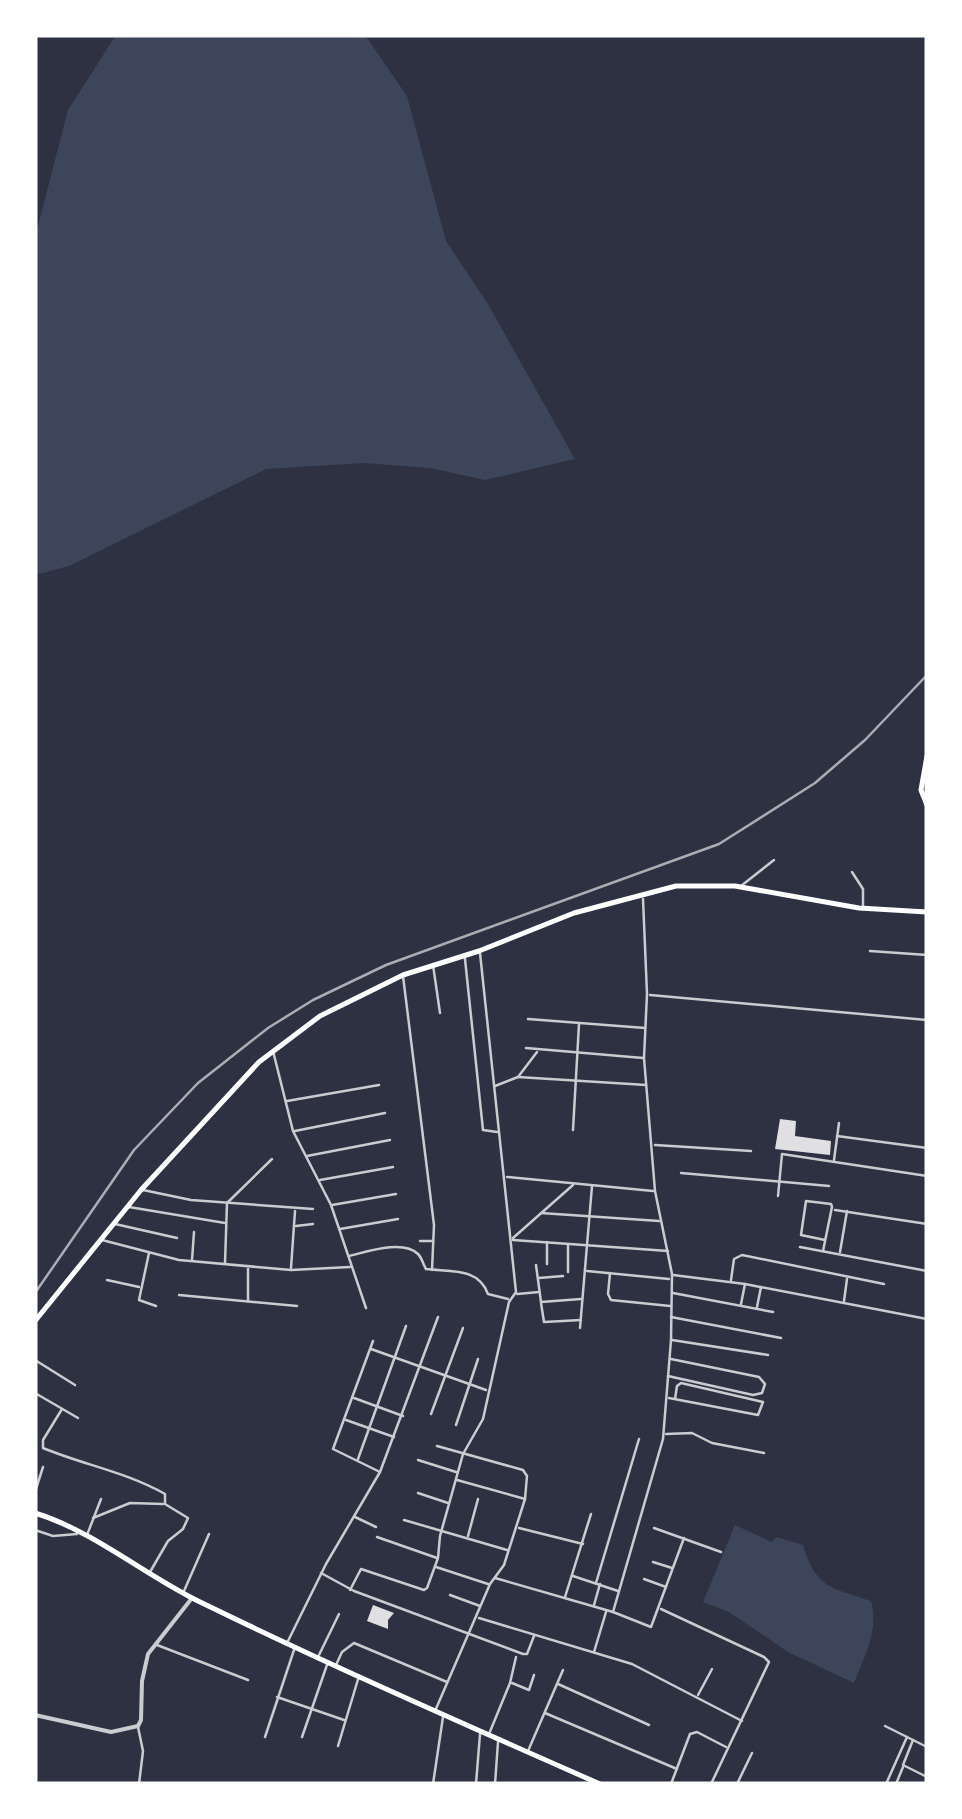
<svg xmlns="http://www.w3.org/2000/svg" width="962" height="1819" font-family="Signika,sans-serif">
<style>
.green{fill:#3c4559}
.building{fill:#e0e0e3}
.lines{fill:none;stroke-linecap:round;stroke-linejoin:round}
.minor{stroke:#caccd0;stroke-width:2.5}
.tertiary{stroke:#caccd0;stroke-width:4}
.primary{stroke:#fff;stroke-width:5}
.rail{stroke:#abadb3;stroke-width:2.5}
</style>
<rect width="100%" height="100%" fill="#2d3142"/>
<g class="green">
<polygon points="116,35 365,35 407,96 446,241 488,304 575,459 485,480 430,468 364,463 266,469 69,566 35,575 35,237 68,110"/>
<path d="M735 1525 772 1542 776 1537 803 1545C815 1587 831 1588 871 1601 879 1631 865 1655 854 1683L788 1652 729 1612 703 1602Z"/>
</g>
<g class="building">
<polygon points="780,1119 796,1121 795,1136 831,1141 830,1155 775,1149"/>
<polygon points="373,1605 394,1613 388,1620 388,1629 367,1621"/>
</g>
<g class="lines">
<g class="minor">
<polyline points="852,872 863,889 863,907"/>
<polyline points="741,886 774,860"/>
<polyline points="870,951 927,955"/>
<polyline points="465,959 483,1130 497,1132"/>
<polyline points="433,965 440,1013"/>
<polyline points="403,976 434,1225 432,1270"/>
<polyline points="650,995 927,1020"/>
<polyline points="528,1019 645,1028"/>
<polyline points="526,1048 643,1058"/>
<polyline points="273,1051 293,1131 331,1205 366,1308"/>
<polyline points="518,1077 646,1085"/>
<polyline points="495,1086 518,1077 537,1052"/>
<polyline points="287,1101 379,1085"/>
<polyline points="573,1130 579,1024"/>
<polyline points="295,1131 385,1113"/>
<polyline points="837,1136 927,1148"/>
<polyline points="655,1145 751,1151"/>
<polyline points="307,1156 390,1140"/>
<polyline points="834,1160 839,1123"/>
<polyline points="681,1173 829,1186"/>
<polyline points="507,1177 653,1191"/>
<polyline points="320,1180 393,1167"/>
<polyline points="143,1190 191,1200 313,1209"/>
<polyline points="778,1196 782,1154 927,1176"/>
<polyline points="332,1205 396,1194"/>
<polyline points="129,1207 225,1223"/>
<polyline points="835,1210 927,1224"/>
<polyline points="541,1213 659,1221"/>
<polyline points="115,1224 177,1238"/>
<polyline points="296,1226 313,1224"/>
<polyline points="340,1229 398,1219"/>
<polyline points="513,1238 573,1185"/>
<polyline points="102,1240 179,1260 291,1270 350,1267"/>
<polyline points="513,1240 668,1251"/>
<polyline points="420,1241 433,1241"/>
<polyline points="568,1245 568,1272"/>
<polyline points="800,1247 927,1271"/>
<polyline points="823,1251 832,1207 831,1204 806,1201 801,1235 825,1240"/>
<polyline points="840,1252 847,1211"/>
<polyline points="149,1253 139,1300 156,1306"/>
<path d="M349 1256C366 1252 403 1239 418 1254 422 1258 423 1264 426 1269 450 1272 478 1267 488 1294L508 1299"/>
<polyline points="192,1260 194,1232"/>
<polyline points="225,1263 227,1203 272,1159"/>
<polyline points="547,1264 547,1242"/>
<polyline points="536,1265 541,1302 581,1299"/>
<polyline points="291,1268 295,1211"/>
<polyline points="587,1271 669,1279"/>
<polyline points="610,1273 608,1294 611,1300 670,1306"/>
<polyline points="673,1275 745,1284 927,1319"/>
<polyline points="539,1278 563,1276"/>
<polyline points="107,1280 139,1287"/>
<polyline points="731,1280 734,1259 742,1255 884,1284"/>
<polyline points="673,1293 773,1312"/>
<polyline points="517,1294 539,1292"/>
<polyline points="179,1295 297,1306"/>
<polyline points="248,1301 248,1269"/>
<polyline points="844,1301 847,1279"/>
<polyline points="541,1303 544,1322 581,1320"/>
<polyline points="741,1304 745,1284"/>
<polyline points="757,1307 761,1287"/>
<polyline points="671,1317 781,1338"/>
<polyline points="580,1328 592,1186"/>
<polyline points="672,1340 768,1355"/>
<polyline points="373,1341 333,1449 380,1472"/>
<polyline points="371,1349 486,1390"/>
<polyline points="35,1360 75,1385"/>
<polyline points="668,1376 753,1395 762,1393 765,1384 759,1377 671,1359"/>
<polyline points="35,1393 78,1418"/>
<polyline points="354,1398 403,1416"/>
<polyline points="669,1398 758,1415 763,1402 681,1383 677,1386 675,1399"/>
<path d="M62 1409 43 1440V1448C84 1465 126 1472 165 1494V1504L188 1518 183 1529 168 1541 150 1572"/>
<polyline points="431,1414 463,1328"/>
<polyline points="346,1420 394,1437"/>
<polyline points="456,1425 478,1359"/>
<polyline points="666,1434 692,1433 712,1443 764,1453"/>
<polyline points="358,1459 406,1326"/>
<polyline points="418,1460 456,1472"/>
<polyline points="457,1480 525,1499"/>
<polyline points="35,1492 43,1467"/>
<polyline points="418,1493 448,1503"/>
<polyline points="355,1517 376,1527"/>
<polyline points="93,1518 130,1503 163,1504"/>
<polyline points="404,1520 507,1550"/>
<polyline points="519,1528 583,1544"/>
<polyline points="654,1528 721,1552"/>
<polyline points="35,1530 53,1536 77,1534"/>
<polyline points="87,1535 101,1499"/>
<polyline points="468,1536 478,1499"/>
<polyline points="377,1537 437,1558"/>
<polyline points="653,1562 672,1568"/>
<polyline points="436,1567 488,1584"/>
<polyline points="321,1573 354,1591 523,1654 527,1654 534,1636"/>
<polyline points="573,1576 618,1591"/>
<polyline points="495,1578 613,1612 651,1627 684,1538"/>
<polyline points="644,1579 666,1587"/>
<polyline points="596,1583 639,1439"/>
<polyline points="350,1590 361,1569 424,1590 427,1588 438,1558 440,1536 463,1454 483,1419 509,1302 516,1292 480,953"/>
<polyline points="184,1591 209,1534"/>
<polyline points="450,1595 480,1606"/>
<polyline points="565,1597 591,1514"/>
<polyline points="594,1605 600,1584"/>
<polyline points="661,1609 764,1657 769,1662 711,1784"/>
<polyline points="613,1612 663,1439 671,1340 672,1274 655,1191 644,1058 647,994 643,899"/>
<polyline points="479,1618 632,1664 742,1721"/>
<polyline points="288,1641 326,1564 380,1472 438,1317"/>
<polyline points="157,1645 248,1680"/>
<polyline points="594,1652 606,1612"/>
<polyline points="319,1655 339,1614"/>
<polyline points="336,1665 342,1652 354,1643 447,1682"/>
<polyline points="512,1683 529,1690 534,1675"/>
<polyline points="558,1684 649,1725"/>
<polyline points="698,1695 712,1669"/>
<polyline points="277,1697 344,1720"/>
<polyline points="435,1711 490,1584 504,1565 525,1499 527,1476 523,1470 437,1446"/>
<polyline points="545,1713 677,1769"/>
<polyline points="885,1726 927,1747"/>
<polyline points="138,1727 143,1751 139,1784"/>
<polyline points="489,1734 510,1683 516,1657"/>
<polyline points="265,1737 295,1647"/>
<polyline points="302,1737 328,1662"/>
<polyline points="913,1740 903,1765 927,1777"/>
<polyline points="338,1746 359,1676"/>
<polyline points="528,1751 563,1670"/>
<polyline points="433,1784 443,1717"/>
<polyline points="476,1784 480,1734"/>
<polyline points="495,1784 498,1742"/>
<polyline points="671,1784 690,1734 697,1732 726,1747"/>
<polyline points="737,1784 752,1753"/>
<polyline points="886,1784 907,1737"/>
<polyline points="896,1784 903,1767"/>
</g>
<polyline class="tertiary" points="35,1715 111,1732 138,1726 141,1720 142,1681 148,1654 192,1598"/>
<g class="primary">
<polyline points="927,756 921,790 927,805"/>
<polyline points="35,1321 141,1190 259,1062 320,1016 403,975 479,951 574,913 676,886 735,886 859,908 927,912"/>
<path d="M35 1513C93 1531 142 1573 196 1600 329 1665 464 1724 600 1784"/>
</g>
<polyline class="rail" points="35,1293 134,1150 198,1083 268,1028 313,1000 386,965 719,844 815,783 865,740 927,675"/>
</g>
<rect width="962" height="1819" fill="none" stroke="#ffffff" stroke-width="75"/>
</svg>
